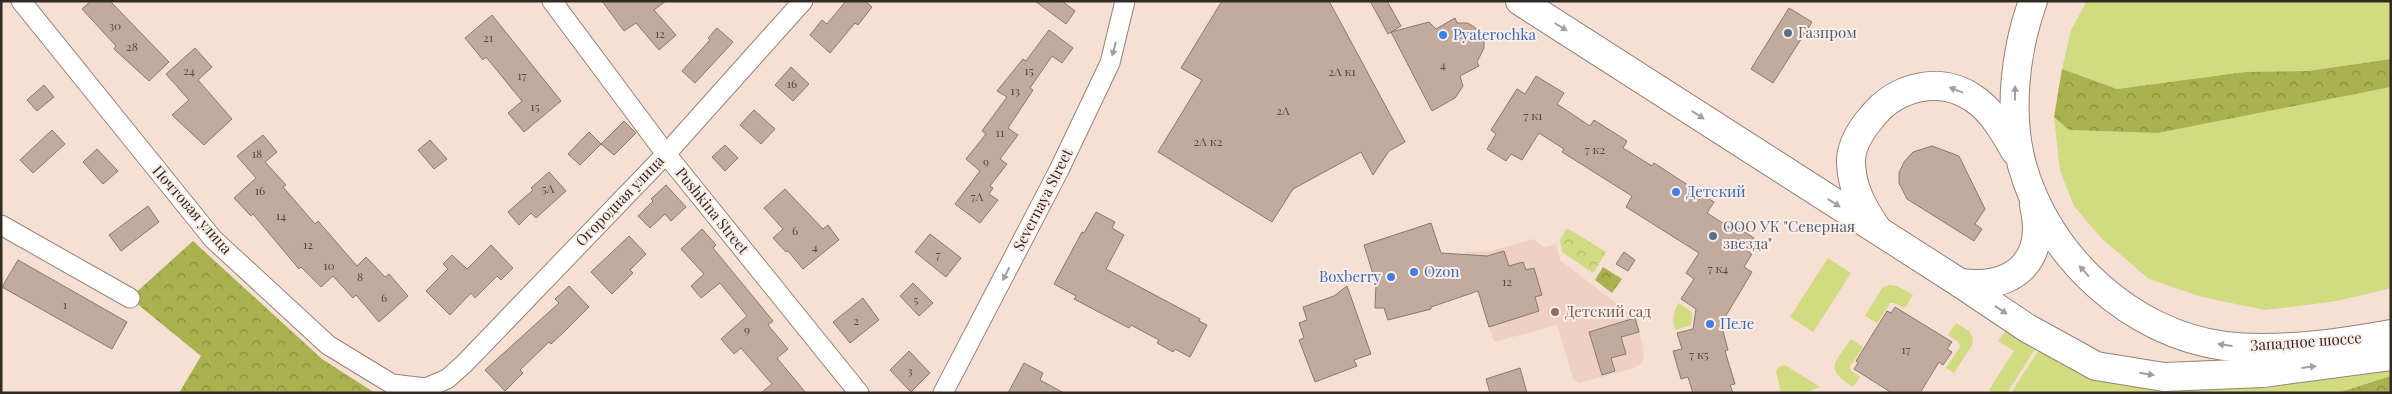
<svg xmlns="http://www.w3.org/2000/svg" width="2392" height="394" font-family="'Playfair Display',serif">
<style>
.built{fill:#eed1c1}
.green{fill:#d1db81}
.forest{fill:url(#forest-crowns)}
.park{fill:url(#park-crowns)}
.building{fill:#c1ab9f;stroke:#8c786d}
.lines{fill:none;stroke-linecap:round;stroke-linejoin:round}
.minor-casing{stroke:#978277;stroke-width:21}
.trunk-casing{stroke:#978277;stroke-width:30}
.minor{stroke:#fff;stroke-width:19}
.trunk{stroke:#fff;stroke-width:28}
.oneway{fill:#a39f9d}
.service-dot{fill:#5c6f8a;stroke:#fceee7;stroke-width:2}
.shop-dot{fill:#3f7fe0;stroke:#fceee7;stroke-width:2}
.education-dot{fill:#8d6e63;stroke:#fceee7;stroke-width:2}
.labels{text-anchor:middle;stroke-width:4;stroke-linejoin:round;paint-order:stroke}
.number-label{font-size:12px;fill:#564a44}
.service-label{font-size:15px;fill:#4e5e75;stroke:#fceee7;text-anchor:start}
.shop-label{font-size:15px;fill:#366cbe;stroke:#fceee7;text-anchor:start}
.street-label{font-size:15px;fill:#322a25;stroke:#fceee7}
.education-label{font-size:15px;fill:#785e54;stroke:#fceee7;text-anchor:start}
</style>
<defs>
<pattern id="forest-crowns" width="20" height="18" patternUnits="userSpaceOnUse" patternTransform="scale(1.25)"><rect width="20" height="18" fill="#a8b24e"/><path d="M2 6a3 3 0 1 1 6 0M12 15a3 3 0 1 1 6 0" fill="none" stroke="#899141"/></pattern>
<pattern id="park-crowns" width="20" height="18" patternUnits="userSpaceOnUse" patternTransform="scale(1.25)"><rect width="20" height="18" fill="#d1db81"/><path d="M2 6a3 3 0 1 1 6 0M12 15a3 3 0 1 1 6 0" fill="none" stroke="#b4bc6f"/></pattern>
</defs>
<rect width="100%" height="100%" fill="#f6dfd3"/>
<polygon class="built" points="1533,239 1543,247 1556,244 1560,260 1638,320 1644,356 1642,363 1634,368 1579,383 1573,379 1557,325 1494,342 1465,252 1491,251"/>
<g class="green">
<polygon points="2087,1 2391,1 2391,59 2308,71 2245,72 2117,89 2062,69 2071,30"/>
<polygon points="2391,87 2391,288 2337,301 2265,310 2202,297 2149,279 2102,239 2074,206 2060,171 2054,117 2069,130 2158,133"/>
<polygon points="1828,258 1851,273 1813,332 1790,317"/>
<polygon points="1889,285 1897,286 1913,295 1905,308 1894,303 1890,303 1877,323 1865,316 1882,288"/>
<path d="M1679 303 1692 312 1691 325 1675 330C1672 320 1673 311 1679 303Z"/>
<polygon points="1956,323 1969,331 1973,338 1972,345 1954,373 1946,368 1960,347 1959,342 1948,335"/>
<polygon points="2006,330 2035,349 2007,393 1993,393 1989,390 2014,351 1998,341"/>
<path d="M1851 339 1863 347 1850 367 1851 371 1860 377 1853 387C1824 368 1834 364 1851 339Z"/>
<polygon points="2040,348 2090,376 2391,365 2391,376 2336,393 2011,393"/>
<polygon points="1785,365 1820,387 1803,393 1781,393 1776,371 1780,366"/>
</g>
<g class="forest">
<polygon points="2391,59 2391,87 2158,133 2069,130 2054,117 2062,69 2117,89 2245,72 2308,71"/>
<polygon points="193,241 322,359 375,393 179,393 201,356 130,298"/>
<polygon points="1603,267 1622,279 1612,293 1595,280"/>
<polygon points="2391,376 2391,393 2337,393"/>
</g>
<polygon class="park" points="1567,228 1606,252 1593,273 1562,252 1560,240"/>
<g class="building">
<polygon points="91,1 110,1 169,62 149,81 114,49 116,46 82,9"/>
<polygon points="602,1 666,1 654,10 676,35 659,50 636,23 624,31"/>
<polygon points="846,1 865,1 872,7 858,25 855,23 830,53 810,35 822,20 827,24"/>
<polygon points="1035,1 1062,1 1075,11 1066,24"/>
<polygon points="1222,1 1329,1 1405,142 1389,151 1373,175 1361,152 1293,189 1272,222 1158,152 1202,80 1181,68"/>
<polygon points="1370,1 1387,1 1401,26 1388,34"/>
<polygon points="1789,8 1812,22 1773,83 1751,69"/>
<polygon points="492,15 561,101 524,132 508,113 522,101 486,57 483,60 465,38"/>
<polygon points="1455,18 1457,23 1468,23 1480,31 1484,41 1484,48 1477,62 1479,66 1460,76 1463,86 1455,98 1432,111 1391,32 1429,22 1436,29"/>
<polygon points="717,28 733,42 695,83 682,71 710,40 708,38"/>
<polygon points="1049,30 1073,48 1062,63 1052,56 1030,88 1033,90 1008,128 1018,135 1000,159 1007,164 990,186 993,188 989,194 998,200 980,223 955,204 980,171 966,159 986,134 982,131 1007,97 997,91 1023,59 1026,61"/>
<polygon points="195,48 212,67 198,80 232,119 204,145 172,115 189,100 166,74"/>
<polygon points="791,67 809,84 793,101 775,85"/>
<polygon points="1536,76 1564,93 1557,104 1590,126 1594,120 1627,141 1623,148 1652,166 1654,163 1714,202 1707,213 1732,229 1734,225 1754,238 1746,250 1752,254 1744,267 1752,272 1721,324 1728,350 1725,351 1735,384 1730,385 1733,393 1693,393 1688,377 1681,379 1673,351 1682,349 1677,333 1693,329 1696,309 1681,299 1694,279 1686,273 1699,253 1626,207 1632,196 1562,152 1564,149 1539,133 1522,160 1511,154 1506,161 1487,149 1496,134 1491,130 1517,89 1525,94"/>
<polygon points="44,85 54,97 37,111 27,100"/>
<polygon points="754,110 775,129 761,144 740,125"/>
<polygon points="624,121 636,133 614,155 601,144"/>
<polygon points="52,130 65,144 33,173 20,160"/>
<polygon points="589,132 601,144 580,165 568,154"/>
<polygon points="263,135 277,152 265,162 286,185 283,187 315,224 318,221 357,266 366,257 385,277 389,274 408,296 379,322 356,295 353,298 333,276 321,287 301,267 299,269 253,214 251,216 234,198 256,178 237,156"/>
<polygon points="430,140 447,159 434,169 418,150"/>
<polygon points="725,145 738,158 725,171 712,157"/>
<polygon points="1932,146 1959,156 1985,209 1975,224 1982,229 1974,241 1907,199 1899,183 1899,173 1904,162 1913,152"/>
<polygon points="97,149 118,171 103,184 83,162"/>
<polygon points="549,172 566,191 536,218 531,213 519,225 508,212 533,190 531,188"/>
<polygon points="666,185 686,207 671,221 665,214 650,228 638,216 653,201 651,199"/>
<polygon points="785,189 823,229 828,225 839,240 803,269 788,251 786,252 773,238 783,229 764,208"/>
<polygon points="148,206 159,222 121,251 109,235"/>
<polygon points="1096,212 1115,222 1112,228 1124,235 1106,269 1200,319 1199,321 1207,325 1190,357 1175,349 1173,352 1157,343 1159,340 1131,325 1129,328 1074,299 1076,296 1054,284 1082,232 1084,233"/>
<polygon points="1431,223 1441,253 1487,256 1504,251 1509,266 1523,262 1526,270 1534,268 1542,295 1535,297 1539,311 1489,327 1478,291 1431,307 1431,309 1388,320 1384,308 1375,308 1376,284 1364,245"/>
<polygon points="702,229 716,245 713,248 773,321 768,325 788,349 777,358 806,393 761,393 772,384 741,348 734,354 721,339 747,316 720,283 701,298 691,286 704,274 681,249"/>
<polygon points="930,234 961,258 946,277 915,252"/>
<polygon points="629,236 646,254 630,270 633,273 612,294 591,272"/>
<polygon points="491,245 513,268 501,280 497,276 475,298 471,293 450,315 426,291 448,269 443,264 452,255 467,269"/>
<polygon points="1624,252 1635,260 1628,271 1616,264"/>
<polygon points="18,260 127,322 112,349 2,287"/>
<polygon points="913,283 933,303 919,316 900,296"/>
<polygon points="569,286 589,307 564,332 551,344 549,342 520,370 523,373 505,391 485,370 559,303 555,299"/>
<polygon points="1347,286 1371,354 1354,360 1357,366 1315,382 1299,340 1304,338 1299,323 1307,320 1303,307 1334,296"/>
<polygon points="863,298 879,320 850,343 833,322"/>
<polygon points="1895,307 1952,342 1947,349 1952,352 1943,365 1939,362 1920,393 1892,393 1854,369 1858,363 1856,361 1887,311 1891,313"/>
<polygon points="1635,318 1639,332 1621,337 1626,354 1611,358 1615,371 1602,375 1589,332"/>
<polygon points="909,351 930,373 911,392 890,370"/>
<polygon points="1024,363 1043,373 1040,380 1064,393 1008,393"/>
<polygon points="1520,368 1527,393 1490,393 1486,379"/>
</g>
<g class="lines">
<defs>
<g id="minor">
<polyline points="21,1 213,239 328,345 392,384 426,388 447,379 464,364 666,154 803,1"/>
<polyline points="552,1 666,154 859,393"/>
<polyline points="1,225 130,298"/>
<polyline points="943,393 1059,170 1110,63 1125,1"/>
</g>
<g id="trunk">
<polyline points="1520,1 1960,283 2027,328 2096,366 2164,377 2263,373 2391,356"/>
<path d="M2033 1C2015 51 2008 113 2022 165 2047 256 2131 334 2225 346 2274 352 2342 343 2391 334"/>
<path d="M1876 227C1862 207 1851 186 1851 161 1851 145 1862 128 1872 117 1895 87 1940 75 1973 98 1992 110 2004 132 2015 151"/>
<path d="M1960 283C2015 290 2047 260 2034 205"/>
</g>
</defs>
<use href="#minor" class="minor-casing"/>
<use href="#trunk" class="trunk-casing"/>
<use href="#minor" class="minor"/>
<use href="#trunk" class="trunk"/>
</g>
<defs><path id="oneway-solid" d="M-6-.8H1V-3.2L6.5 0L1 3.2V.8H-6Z" transform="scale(1.25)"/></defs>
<g class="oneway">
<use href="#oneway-solid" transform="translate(1561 27) rotate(32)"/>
<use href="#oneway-solid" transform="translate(1114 49) rotate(105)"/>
<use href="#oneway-solid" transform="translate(1956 90) rotate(-159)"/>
<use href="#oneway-solid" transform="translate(2015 93) rotate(-89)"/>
<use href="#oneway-solid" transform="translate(1698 115) rotate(33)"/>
<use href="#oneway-solid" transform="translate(1834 203) rotate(33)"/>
<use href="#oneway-solid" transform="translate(2084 271) rotate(-132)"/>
<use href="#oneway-solid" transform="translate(1006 274) rotate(117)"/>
<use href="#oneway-solid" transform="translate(2001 310) rotate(34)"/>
<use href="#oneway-solid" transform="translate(2225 345) rotate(-172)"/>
<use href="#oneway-solid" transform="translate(2309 367) rotate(-7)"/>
<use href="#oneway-solid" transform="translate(2147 374) rotate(9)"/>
</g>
<g class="service-dot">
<circle cx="1788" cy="33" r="5"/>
<circle cx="1713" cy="236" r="5"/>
</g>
<g class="shop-dot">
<circle cx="1443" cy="35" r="5"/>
<circle cx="1676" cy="192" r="5"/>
<circle cx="1414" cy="272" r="5"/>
<circle cx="1391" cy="277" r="5"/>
<circle cx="1710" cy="324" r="5"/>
</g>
<circle class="education-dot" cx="1555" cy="312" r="5"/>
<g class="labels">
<g class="number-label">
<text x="115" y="30">30</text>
<text x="660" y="38">12</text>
<text x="488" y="42">21</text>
<text x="132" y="51">28</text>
<text x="1443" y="69">4</text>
<text x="189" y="75">24</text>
<text x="1029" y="75">15</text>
<text x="1342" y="76">2А к1</text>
<text x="522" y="80">17</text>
<text x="792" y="88">16</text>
<text x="1015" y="95">13</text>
<text x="535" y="111">15</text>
<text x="1283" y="115">2А</text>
<text x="1533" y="120">7 к1</text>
<text x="1000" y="137">11</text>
<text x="1208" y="146">2А к2</text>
<text x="1595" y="154">7 к2</text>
<text x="257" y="158">18</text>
<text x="986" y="166">9</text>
<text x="548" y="193">5А</text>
<text x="260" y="195">16</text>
<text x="977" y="201">7А</text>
<text x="281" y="220">14</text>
<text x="795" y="235">6</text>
<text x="308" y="249">12</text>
<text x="815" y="251">4</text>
<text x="938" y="259">7</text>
<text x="329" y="270">10</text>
<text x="1718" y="273">7 к4</text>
<text x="360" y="281">8</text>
<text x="1507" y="286">12</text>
<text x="384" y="302">6</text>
<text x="916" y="304">5</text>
<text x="65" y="309">1</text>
<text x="856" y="325">2</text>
<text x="747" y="334">9</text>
<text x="1906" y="354">17</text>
<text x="1699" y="359">7 к5</text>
<text x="910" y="375">3</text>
</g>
<g class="service-label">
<text x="1798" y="38">Газпром</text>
<text x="1723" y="232">ООО УК "Северная<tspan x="1723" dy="17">звезда"</tspan></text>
</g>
<g class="shop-label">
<text x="1453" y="40">Pyaterochka</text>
<text x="1686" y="197">Детский</text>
<text x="1424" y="277">Ozon</text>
<text x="1381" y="282" text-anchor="end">Boxberry</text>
<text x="1720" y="329">Пеле</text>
</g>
<g class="street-label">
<text transform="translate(1043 200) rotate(-63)" y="5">Severnaya Street</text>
<text transform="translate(620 201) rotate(-46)" y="5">Огородная улица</text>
<text transform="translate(192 210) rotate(49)" y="5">Почтовая улица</text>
<text transform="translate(712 211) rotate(51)" y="5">Pushkina Street</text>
<text transform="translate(2306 342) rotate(-4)" y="5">Западное шоссе</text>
</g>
<g class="education-label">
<text x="1565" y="317">Детский сад</text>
</g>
</g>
<rect width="2392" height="394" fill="none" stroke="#322a25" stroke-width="5"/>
</svg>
